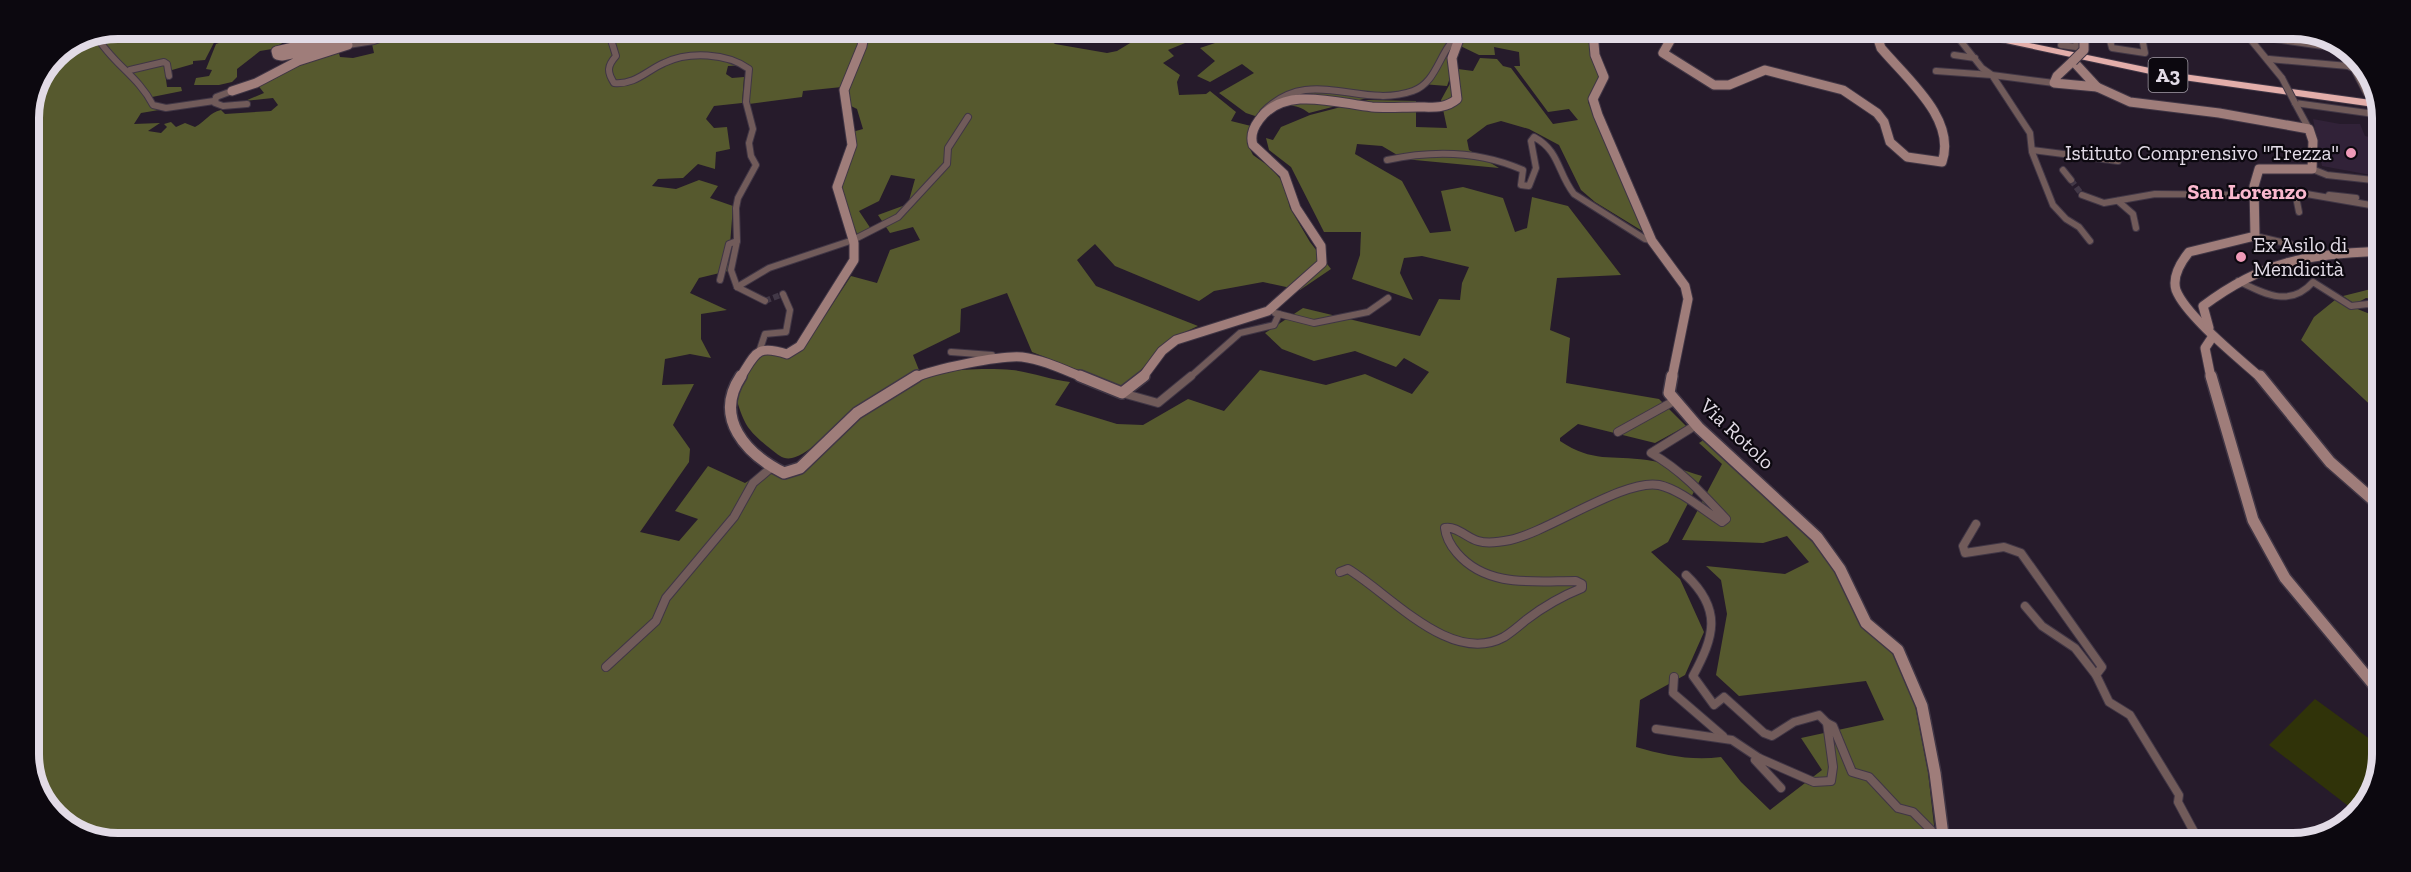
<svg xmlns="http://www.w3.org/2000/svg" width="2411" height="872" font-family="'Zilla Slab',serif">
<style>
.built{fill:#312238}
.green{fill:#303309}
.forest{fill:#56592e}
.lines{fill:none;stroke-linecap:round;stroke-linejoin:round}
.street-tunnel{stroke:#423847;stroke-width:6;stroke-dasharray:6 3;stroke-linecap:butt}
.street-far1-casing{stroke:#403645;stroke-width:8}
.street-casing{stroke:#403645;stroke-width:10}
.secondary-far1-casing{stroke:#403645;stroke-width:11}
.secondary-casing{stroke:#403645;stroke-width:14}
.highway-casing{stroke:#403645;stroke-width:2}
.street-far1{stroke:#715b5a;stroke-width:6}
.street{stroke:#715b5a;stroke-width:8}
.secondary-far1{stroke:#9f7d7a;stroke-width:9}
.secondary{stroke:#9f7d7a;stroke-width:11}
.highway{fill:#e3aeaa;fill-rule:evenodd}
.street-bridge-casing{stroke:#403645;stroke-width:8;stroke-linecap:butt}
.secondary-bridge-casing{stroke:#403645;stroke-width:11;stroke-linecap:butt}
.street-bridge{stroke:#715b5a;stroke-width:6}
.secondary-bridge{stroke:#9f7d7a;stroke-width:9}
.poi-dot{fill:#ef9ab8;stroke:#0c080f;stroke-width:2}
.labels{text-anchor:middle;stroke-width:4.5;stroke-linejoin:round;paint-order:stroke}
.shield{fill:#0c080f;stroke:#a29ca6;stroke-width:1.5}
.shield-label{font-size:20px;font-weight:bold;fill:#e2dbe6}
.poi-label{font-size:21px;fill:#e2dbe6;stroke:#0c080f;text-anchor:end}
.street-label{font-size:21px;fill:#e2dbe6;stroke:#0c080f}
.neighbourhood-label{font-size:22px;font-weight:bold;fill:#fab8ce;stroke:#0c080f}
.rim{fill:none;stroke:#e2dbe6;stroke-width:8}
</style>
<rect width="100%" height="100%" fill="#261b2b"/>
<polygon class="built" points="2313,119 2340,124 2360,124 2365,136 2382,140 2382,177 2322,166"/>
<polygon class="green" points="2315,699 2378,745 2378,782 2356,812 2269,745"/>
<g class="forest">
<path d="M118 29H236L220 31 205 60 193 61V64L165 72 167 87H181L182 91 147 98 150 106 159 110 141 113 134 124 160 123 148 131 161 133 167 127 164 124 171 122 176 127 185 123 195 127C206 121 209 113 221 110L225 114 271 111 278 105 273 98 245 101 264 93 257 84 278 72 338 50 340 57 353 58 374 53 372 44 412 29H468L465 36H483L489 29H524L526 40 572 34 583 42 611 30H861C859 51 847 66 842 87L803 91 802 97 749 104 750 65 728 66 726 74 732 78 744 77 742 103 714 106 706 119 714 128 727 127 730 149 716 152 715 169 698 164 683 178 658 179 652 186 676 189 699 180 718 186 710 198 733 206 728 271 699 278 690 293 727 310 701 314V339L711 358 690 354 665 359 662 385 694 384 673 425 690 449 689 462 640 532 679 541 698 519 675 511 708 466 745 483 766 470 799 475C816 465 826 447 841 434 863 414 915 377 943 372 963 369 991 368 1012 370 1031 372 1051 380 1070 382L1055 405 1117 424 1143 425 1188 399 1224 411 1260 370 1326 385 1365 374 1412 394 1429 372 1404 358 1396 367 1355 351 1314 361 1282 349 1265 333 1303 308 1420 336 1439 299 1460 300 1462 283 1469 267 1422 256 1404 258 1400 273 1413 300 1352 279 1360 255 1361 232H1324L1291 167 1269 150 1266 138 1273 140 1281 127 1310 115 1368 100 1416 101V127L1447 128 1441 100 1458 69 1473 71 1480 58 1497 59 1503 66 1511 68 1553 124 1578 120 1569 109 1548 112 1514 66H1520L1519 52 1494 47 1495 55H1479L1444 38 1447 31 1589 32 1591 55 1599 76 1588 102 1644 232 1595 202 1581 190 1559 145 1529 129 1501 121 1487 125 1467 140 1469 150 1499 168 1404 159 1382 146 1357 144 1355 154 1402 181 1430 233 1451 231 1441 191 1463 187 1503 198 1515 232 1527 228 1532 197 1568 206 1621 275 1557 278 1550 330 1570 338 1566 383 1659 399 1686 426 1655 443 1578 424 1560 438V441C1593 463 1611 455 1647 460 1666 463 1684 471 1702 476L1668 542 1651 552 1680 579 1704 632 1685 675 1640 700 1636 747C1664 755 1691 761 1721 757L1741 782 1770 810 1822 770 1801 738 1884 720 1866 681 1739 696 1716 675 1727 614 1721 580 1706 566 1785 574 1809 562 1787 536 1763 543 1682 540 1722 464 1699 443 1705 439 1813 540 1834 570 1861 625 1892 652 1915 705 1928 772 1936 843 90 839 47 809 29 760V113L55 55Z"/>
<polygon points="238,29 292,29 286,41 272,49 260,51 237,69 237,77 232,82 219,85 194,85 196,78 209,76 212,70 206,69 216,44 236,37"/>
<path d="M869 30H1047L1050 40 1055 44 1107 53 1117 51 1150 31H1410L1441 40 1460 51 1447 86 1422 84 1403 92 1368 94 1367 98 1309 113C1291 99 1275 107 1258 117L1246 113 1219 93 1254 73 1242 64 1210 82 1197 76 1215 61 1200 48 1221 41 1212 32 1168 50 1174 56 1163 63 1180 75 1177 82 1179 95 1206 94 1210 91 1236 112 1231 121 1251 126 1249 147 1253 155 1270 167 1283 182 1290 208 1310 242 1331 269 1300 290 1263 282 1214 291 1199 301 1115 266 1095 244 1077 260 1096 286 1198 326 1170 339 1124 388 1032 352 1007 293 961 309 960 332 913 355 919 370C896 382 874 394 853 410 837 422 810 455 792 458 784 460 778 455 772 450 746 429 745 426 735 395L761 352 804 348 851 276 877 283 890 250 920 240 913 227 890 233 878 215 908 204 915 179 891 175 879 201 859 211 871 229 857 234 840 190 852 132 863 129 857 109 849 105C846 80 861 53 869 30Z"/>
<polygon points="2371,254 2381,254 2381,300 2366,298 2355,304 2343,296 2371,289"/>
<path d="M2335 300 2370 314C2369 324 2372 328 2381 331L2380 414 2301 340 2314 317Z"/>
</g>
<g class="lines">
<g class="street-tunnel">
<polyline points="2071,180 2082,195"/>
<polyline points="765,301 783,294"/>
</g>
<defs>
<g id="street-far1">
<path d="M608 30 616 56C607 66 607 72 614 83 635 85 646 71 664 63 689 51 727 53 749 69L746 102 753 129 749 143 751 156 756 165 738 198 736 208 737 241 731 270 737 287 765 301"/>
<polyline points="2108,33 2112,48 2145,53 2141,33"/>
<polyline points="2192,33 2246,35 2343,49"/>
<polyline points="2246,34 2282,78"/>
<polyline points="1956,35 1982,68 1992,75 2054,83"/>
<polyline points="2109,35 2143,40"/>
<path d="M97 37C112 63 139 77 153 105L166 108 214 101"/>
<polyline points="348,45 374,41 407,29"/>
<polyline points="2061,45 2076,47 2078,33"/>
<polyline points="1954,55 1975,58"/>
<polyline points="2269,59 2348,66 2346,51"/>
<polyline points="2348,66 2354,69 2367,94"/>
<polyline points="130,70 164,62 167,64 169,76"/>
<polyline points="1936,71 1992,75 2030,133 2032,152 2053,205 2066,219 2079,227 2090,241"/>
<polyline points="232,91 216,97 215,103 223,106 247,104"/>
<polyline points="2295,103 2382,115"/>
<polyline points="2295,103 2309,129"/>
<path d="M1263 112C1310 64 1360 110 1413 91 1438 82 1439 50 1459 35"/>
<polyline points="2032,150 2118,161"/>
<path d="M1387 160C1433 150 1480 151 1523 170L1521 185 1529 186 1536 168 1531 141 1534 137C1560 151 1557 172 1574 194L1645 239 1651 240"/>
<polyline points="2312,169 2327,175 2382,181"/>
<polyline points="2063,170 2071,180"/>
<polyline points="2082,195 2104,203 2155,194 2252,195"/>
<polyline points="2329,195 2356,198"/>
<polyline points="2118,201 2133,214 2136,228"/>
<polyline points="2299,212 2295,192 2382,207"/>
<polyline points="2255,236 2290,244"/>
<polyline points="720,280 729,244 737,241"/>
<path d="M2238 281C2265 294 2290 308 2313 282L2351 306 2368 304 2374 307 2375 315"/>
<polyline points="737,287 769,268 853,240 898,217 947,164 948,148 968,117"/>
<polyline points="1275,313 1314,323 1368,312 1388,298"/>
<polyline points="760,349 765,334 786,332 790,310 783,294"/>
<polyline points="951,352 992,355"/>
<polyline points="1189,378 1240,333 1274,325 1279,314"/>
</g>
<g id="street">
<polyline points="1122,393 1158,403 1191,376"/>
<polyline points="1618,432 1674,401"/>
<polyline points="1976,524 1963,546 1965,553 2004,547 2021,553 2102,667 2096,675 2109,702 2130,715 2179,795 2178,802 2200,843"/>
<path d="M1340 572 1348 569C1390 594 1451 666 1504 637 1512 632 1519 626 1526 620 1543 607 1562 596 1582 588V584L1576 581C1534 581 1487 588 1457 553 1451 546 1446 538 1445 528 1457 526 1467 538 1478 541 1488 544 1500 542 1510 540 1548 532 1625 478 1659 485 1681 490 1703 510 1722 522L1726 519C1702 493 1681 470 1651 453L1696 425"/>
<path d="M1686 575C1723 610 1714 637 1693 676L1714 705 1724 697 1764 733 1772 736 1794 722 1819 715 1827 723"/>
<polyline points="2025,606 2042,626 2075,648 2096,675"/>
<polyline points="606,667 656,621 666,598 734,517 753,483 772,467"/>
<polyline points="1674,677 1673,693 1723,736"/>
<polyline points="1656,729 1732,740 1759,758"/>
<polyline points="1781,788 1755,760 1759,758 1814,782 1831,781 1833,767 1827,723 1833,726 1852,772 1869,777 1898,808 1913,812 1931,830 1935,843"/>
</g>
<g id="secondary-far1">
<polyline points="1593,32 1595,55 1604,77 1593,99 1598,115 1652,241 1685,286 1688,299 1672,378"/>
<path d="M1675 32 1663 53 1714 85H1729L1765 70 1843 90 1877 113 1884 122 1890 142 1907 157 1942 162C1957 119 1906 78 1881 48L1879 42 1882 32"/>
<polygon points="2073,61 2097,87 2054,83 2057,76"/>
<path d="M2097 87 2130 102 2219 113 2309 129 2313 141 2312 169H2259L2254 186 2255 236 2189 252C2181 262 2172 277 2176 290 2186 316 2240 359 2261 378"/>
<polyline points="232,91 256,83 298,61 348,45 345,43 282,56 277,55 276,51 372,29"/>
<path d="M2209 328 2203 306C2264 260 2307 255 2381 251"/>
<path d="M740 378C756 353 756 344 787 354L800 346 854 260V243L837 187 852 145 844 90 862 46 865 30"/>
<path d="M914 378C933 369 1001 355 1022 357 1044 360 1064 370 1084 378"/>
<path d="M1142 378 1162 351 1176 340 1268 311 1322 263 1321 246 1296 208 1284 174 1253 145C1250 136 1253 128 1259 120 1284 85 1336 103 1372 107 1387 108 1402 107 1418 107 1433 107 1445 109 1457 99L1452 58 1462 31"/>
<polyline points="2211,378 2205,348 2213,336"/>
</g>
<g id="secondary">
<path d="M741 376C713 418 746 454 784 473L800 468 857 413 917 376"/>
<polyline points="1080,376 1122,393 1144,376"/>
<polyline points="1672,376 1669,393 1699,428 1817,537 1840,569 1866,623 1898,650 1922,706 1935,773 1944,843"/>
<polyline points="2211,376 2253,520 2285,578 2378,690"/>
<polyline points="2260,376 2330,462 2380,506"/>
</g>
<polygon id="highway" points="1954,32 1976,32 2169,72 2378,101 2381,108 2169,78"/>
</defs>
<use href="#street-far1" class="street-far1-casing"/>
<use href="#street" class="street-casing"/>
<use href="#secondary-far1" class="secondary-far1-casing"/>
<use href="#secondary" class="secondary-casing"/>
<use href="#highway" class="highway-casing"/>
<use href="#street-far1" class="street-far1"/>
<use href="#street" class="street"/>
<use href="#secondary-far1" class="secondary-far1"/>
<use href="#secondary" class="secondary"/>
<use href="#highway" class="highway"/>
<defs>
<polyline id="street-bridge" points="2282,78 2295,103"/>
<polyline id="secondary-bridge" points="2073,61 2084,50 2084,35"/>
</defs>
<use href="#street-bridge" class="street-bridge-casing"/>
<use href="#secondary-bridge" class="secondary-bridge-casing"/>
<use href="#street-bridge" class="street-bridge"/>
<use href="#secondary-bridge" class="secondary-bridge"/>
</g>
<g class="poi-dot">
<circle cx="2351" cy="153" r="6"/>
<circle cx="2241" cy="257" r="6"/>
</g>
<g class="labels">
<rect class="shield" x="2148.5" y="58" width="39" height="34" rx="4.5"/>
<g class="shield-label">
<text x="2168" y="82">A3</text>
</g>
<g class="poi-label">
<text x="2339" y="160">Istituto Comprensivo "Trezza"</text>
<text x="2253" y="252" text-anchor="start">Ex Asilo di<tspan x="2253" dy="24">Mendicità</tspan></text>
</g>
<g class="street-label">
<text transform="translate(1737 434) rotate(43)" y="7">Via Rotolo</text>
</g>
<g class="neighbourhood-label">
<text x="2247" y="199">San Lorenzo</text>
</g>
</g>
<path d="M0 0H2411V872H0ZM118 39H2293A79 79 0 0 1 2372 118V754A79 79 0 0 1 2293 833H118A79 79 0 0 1 39 754V118A79 79 0 0 1 118 39Z" fill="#0c080f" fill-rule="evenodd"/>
<path class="rim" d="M118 39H2293A79 79 0 0 1 2372 118V754A79 79 0 0 1 2293 833H118A79 79 0 0 1 39 754V118A79 79 0 0 1 118 39Z"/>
</svg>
